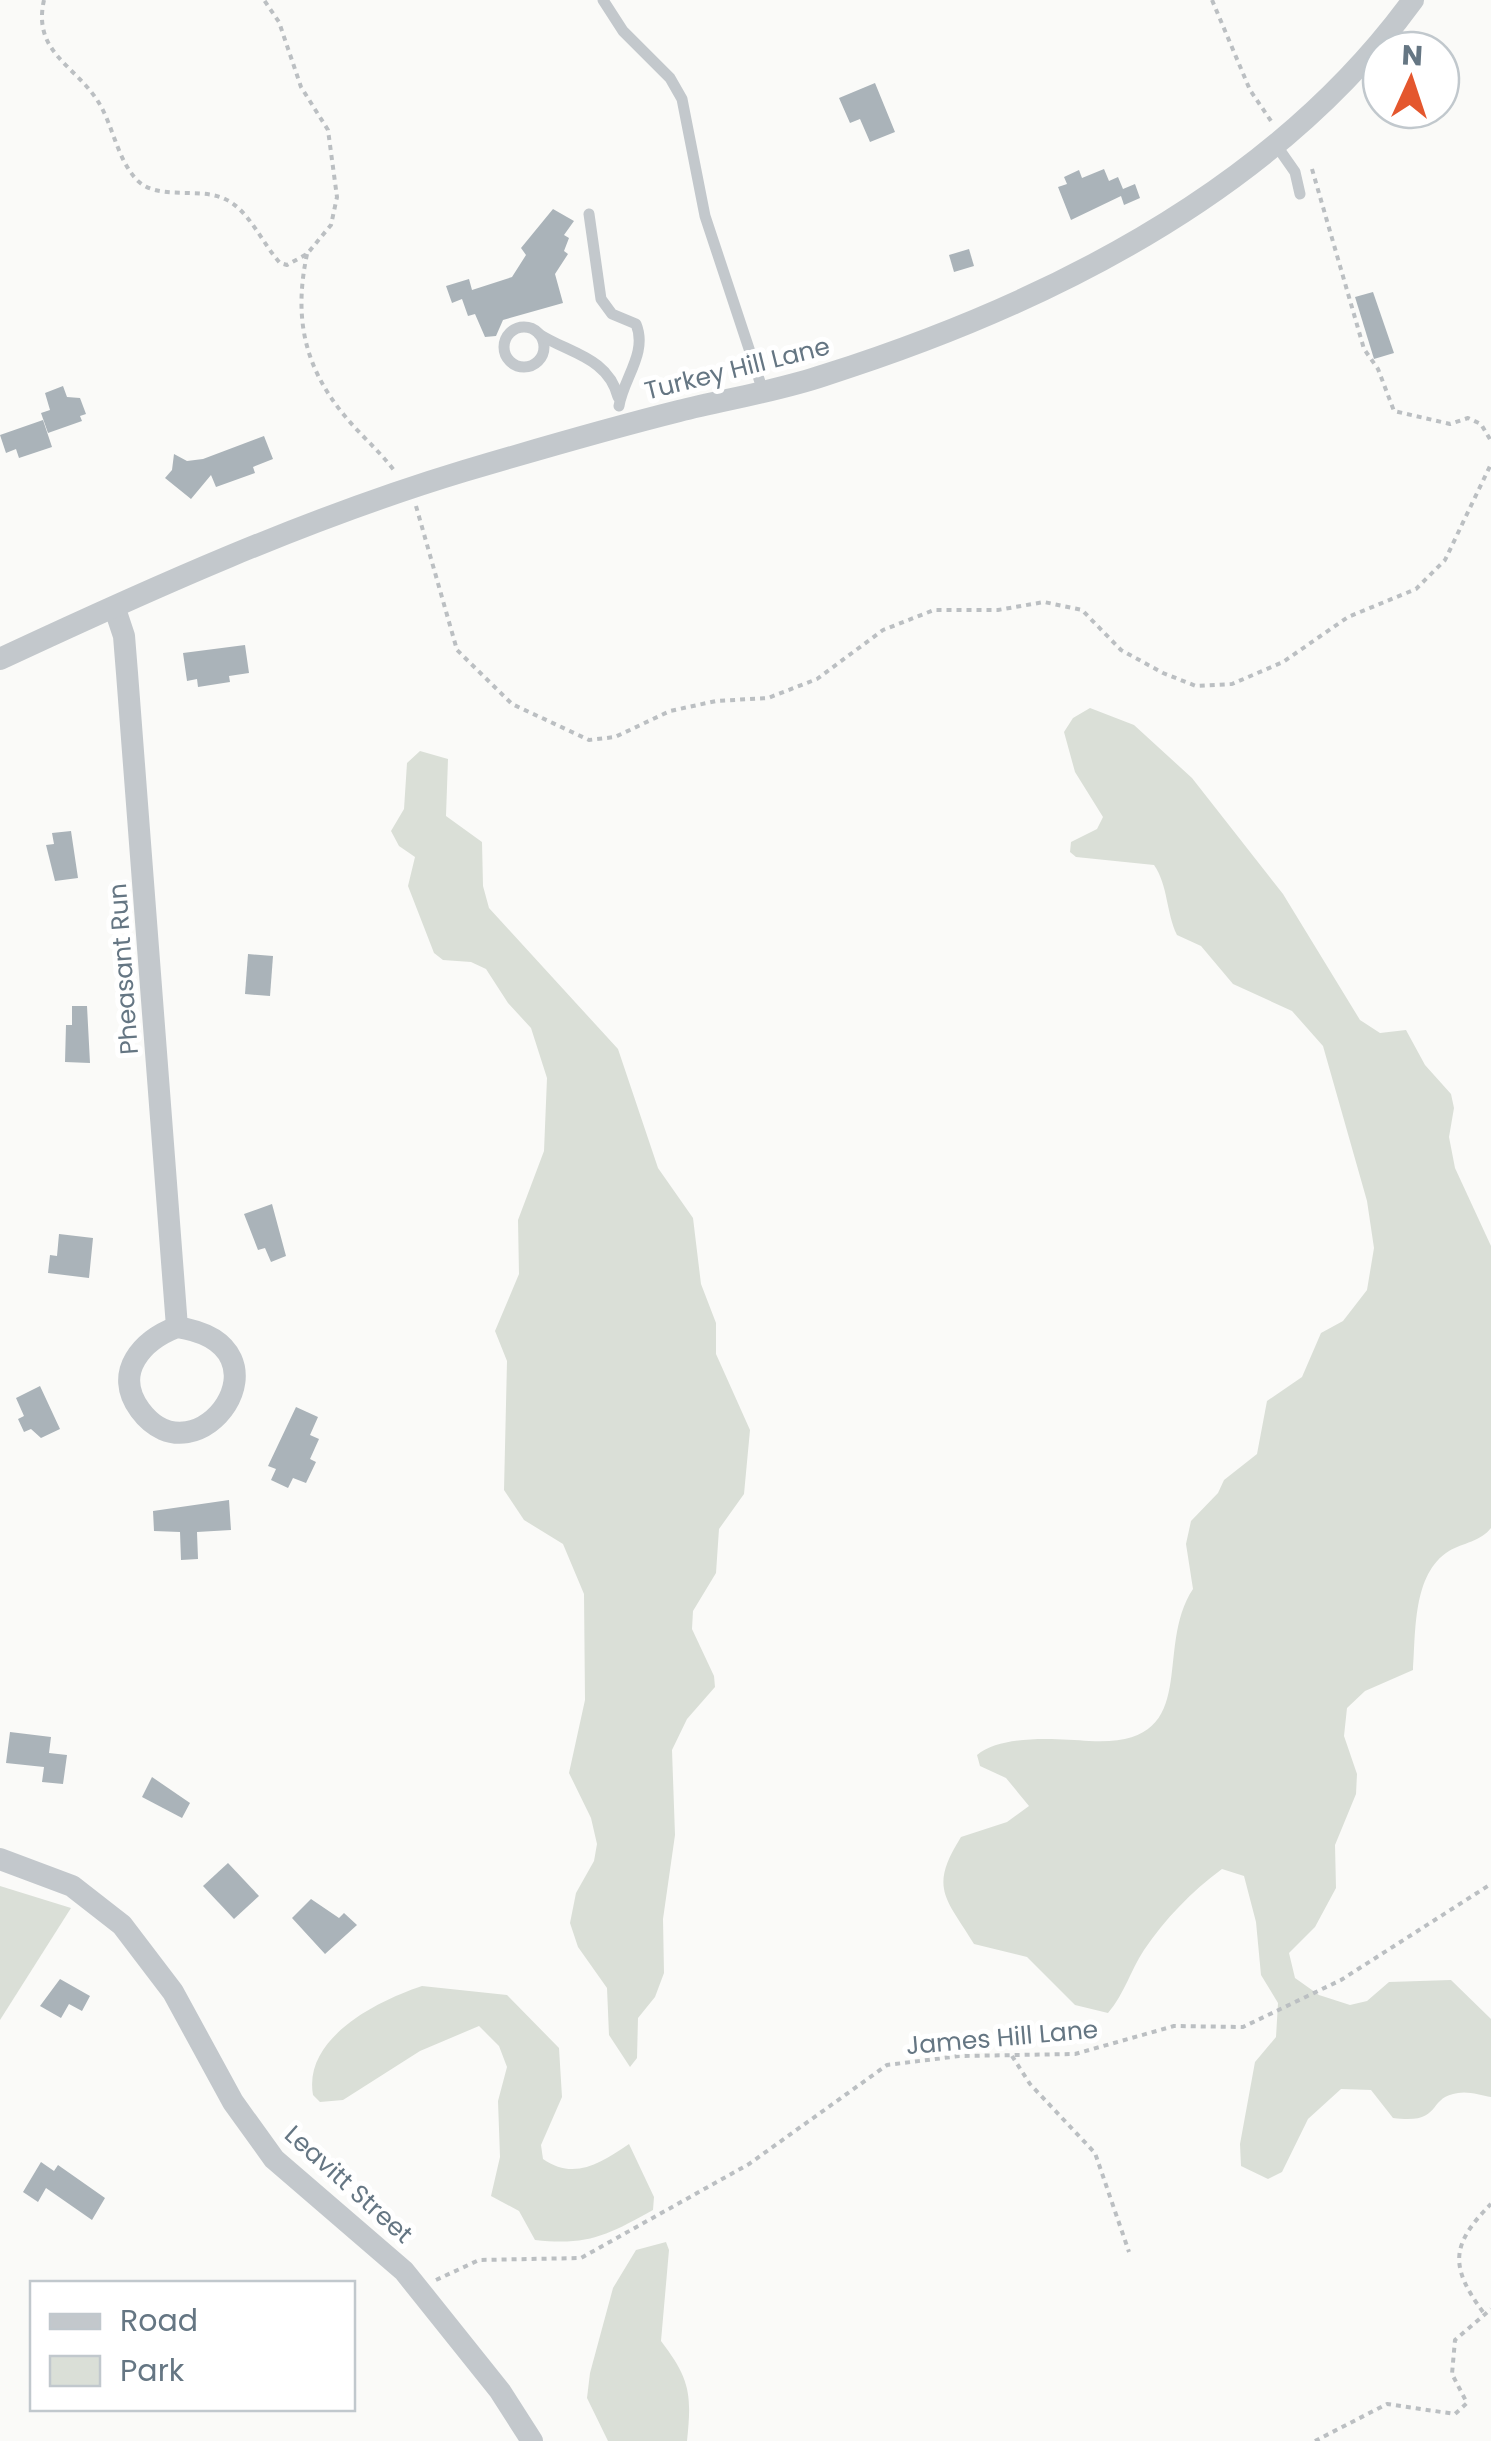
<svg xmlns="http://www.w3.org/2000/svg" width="1491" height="2441" font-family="Poppins,sans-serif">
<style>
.green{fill:#dadfd7}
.building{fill:#aab3b9}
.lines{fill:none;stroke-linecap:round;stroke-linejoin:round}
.path{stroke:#bbbfc2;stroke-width:4;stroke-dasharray:5 5;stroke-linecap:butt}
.lane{stroke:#c3c8cc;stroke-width:11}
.street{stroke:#c3c8cc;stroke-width:22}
.labels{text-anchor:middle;stroke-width:10;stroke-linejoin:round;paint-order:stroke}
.street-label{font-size:25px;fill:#657683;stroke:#fff}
</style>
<rect width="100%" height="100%" fill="#fafaf8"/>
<g class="green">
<path d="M1090 708 1134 725 1192 778 1283 894 1360 1020 1380 1033 1406 1030 1425 1065 1451 1094 1454 1108 1449 1137 1455 1168 1491 1246V1528C1481 1541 1463 1543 1449 1551 1412 1574 1416 1633 1413 1670L1365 1691 1347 1708 1344 1736 1357 1774 1356 1794 1335 1845 1336 1888 1315 1927 1289 1953 1295 1978 1319 1995 1350 2005 1367 2001 1389 1982 1451 1980 1491 2019V2097C1481 2095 1468 2091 1458 2093 1426 2097 1444 2125 1393 2118L1371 2090 1341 2089 1308 2119 1282 2172 1268 2179 1241 2166 1240 2144 1255 2062 1276 2037 1278 2003 1261 1975 1256 1922 1244 1876 1222 1869C1191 1892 1166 1918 1144 1950 1130 1971 1125 1993 1108 2013L1075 2005 1027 1957 974 1944C945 1897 929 1888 961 1837L1007 1822 1029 1806 1006 1778 980 1766 977 1755C1002 1734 1058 1739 1089 1741 1205 1748 1152 1650 1193 1589L1186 1544 1191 1521 1218 1493 1224 1480 1257 1454 1267 1401 1302 1377 1321 1333 1343 1321 1367 1290 1374 1248 1367 1201 1323 1046 1292 1011 1233 984 1201 946 1177 935C1166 912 1168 885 1154 865L1076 857 1070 852 1071 842 1097 829 1103 817 1075 772 1064 732 1073 718Z"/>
<polygon points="420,751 448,759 446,816 482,842 483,886 489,908 618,1049 658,1168 693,1218 701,1284 716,1323 716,1354 750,1430 744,1494 719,1529 716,1573 693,1611 692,1629 714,1676 715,1687 687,1719 672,1750 675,1835 663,1919 664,1973 655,1997 638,2018 637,2058 630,2067 609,2035 607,1988 578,1947 570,1923 576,1893 594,1861 597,1844 591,1818 569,1773 585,1700 584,1594 563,1544 524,1520 504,1490 507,1361 495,1331 519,1274 518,1220 544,1151 547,1078 531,1028 508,1003 486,969 471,962 443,960 434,953 408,886 415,857 399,846 391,831 404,809 407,763"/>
<polygon points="0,1886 71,1908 0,2020"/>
<path d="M422 1986 507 1995 559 2048 562 2097 541 2145 543 2159C574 2181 601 2163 629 2144L654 2197 653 2210C608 2235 588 2246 535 2240L519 2211 491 2196 500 2157 498 2101 507 2067 499 2046 479 2026 420 2051 343 2100 320 2102 313 2095C303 2038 377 2001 422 1986Z"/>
<path d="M666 2242 669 2250 661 2341C690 2379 692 2394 687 2441H608L587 2398 590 2373 613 2288 636 2250Z"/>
</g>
<g class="building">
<polygon points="875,83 895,132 870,142 860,119 850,123 839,98"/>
<polygon points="1104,169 1109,181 1118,177 1123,189 1135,184 1140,198 1124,205 1121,196 1071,220 1058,187 1067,184 1064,177 1079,170 1082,178"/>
<polygon points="553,209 574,221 564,235 569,238 564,251 568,254 555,274 563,303 503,320 496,336 485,337 475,314 468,316 462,299 452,303 446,286 469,279 472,290 512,277 526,255 521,248"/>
<polygon points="969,249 974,266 954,272 949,255"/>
<polygon points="1373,292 1394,353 1374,359 1355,297"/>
<polygon points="63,386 67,397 80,398 86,414 80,416 82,421 48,433 41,413 50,410 45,393"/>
<polygon points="43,420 52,447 19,458 16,449 6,453 0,435"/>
<polygon points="264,436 273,459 253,467 255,473 216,487 211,475 191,499 165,478 172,470 174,454 187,461 203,459"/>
<polygon points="245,645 249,673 229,676 230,682 198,687 197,679 187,681 183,653"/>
<polygon points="71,831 78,878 55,881 46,845 54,844 52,833"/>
<polygon points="248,954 273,956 270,996 245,994"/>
<polygon points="72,1006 87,1006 90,1063 65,1062 66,1025 72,1025"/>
<polygon points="272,1204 286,1256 271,1262 265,1248 258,1250 244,1214"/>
<polygon points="59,1234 93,1238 89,1278 48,1273 50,1255 57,1256"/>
<polygon points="40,1386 60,1429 41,1438 31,1429 24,1432 18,1419 24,1416 16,1398"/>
<polygon points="296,1407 318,1417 310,1435 319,1439 310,1459 316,1462 306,1483 293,1478 288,1488 271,1480 276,1469 268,1466"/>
<polygon points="229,1500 231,1530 197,1532 198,1559 181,1560 180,1532 154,1531 153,1511"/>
<polygon points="10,1732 51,1737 49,1753 67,1755 63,1784 42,1782 44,1767 6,1763"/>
<polygon points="152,1777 190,1803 182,1818 142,1797"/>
<polygon points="228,1863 259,1896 234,1919 203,1886"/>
<polygon points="311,1899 339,1918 344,1913 357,1925 325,1954 292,1918"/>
<polygon points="60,1979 90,1996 82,2011 69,2004 61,2018 40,2006"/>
<polygon points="41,2162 54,2171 58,2165 105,2198 92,2220 46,2188 38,2202 23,2192"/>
</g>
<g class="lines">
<g class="path">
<path d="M44 0C32 53 76 65 99 103 113 126 117 158 136 179 157 202 198 186 225 199 249 210 262 243 280 263L287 265 307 254 331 225 337 197 328 130 301 87 279 22 264 0"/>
<polyline points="1212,0 1250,90 1271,121"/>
<polyline points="1312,169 1364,349 1378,369 1394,411 1450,424 1468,418 1481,424 1491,441"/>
<path d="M307 254C294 316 303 365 344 415 360 435 380 451 396 473"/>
<polyline points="416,506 457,650 512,704 589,740 615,737 670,711 716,701 768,698 817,679 883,630 934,610 998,610 1044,602 1082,610 1121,650 1163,673 1196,686 1232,684 1283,662 1348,617 1416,589 1445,560 1491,464"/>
<polyline points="1012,2056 1030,2084 1095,2153 1129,2252"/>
<polyline points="436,2280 479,2260 581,2258 749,2164 887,2065 959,2056 1075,2054 1174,2026 1243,2027 1341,1980 1491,1884"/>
<path d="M1483 2312C1450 2267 1450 2245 1491 2204"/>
<polyline points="1315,2441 1387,2404 1455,2414 1467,2403 1452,2374 1455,2340 1491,2309"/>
</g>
<g class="lane">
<polyline points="603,0 623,31 670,78 682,99 705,216 763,391"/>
<polyline points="1274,142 1295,172 1300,194"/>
<path d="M589 214 601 299 612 314 636 324C648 353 623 379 619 406"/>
<circle cx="524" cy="347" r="20"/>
<path d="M539 334C568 353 608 357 618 397"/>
</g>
<g class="street">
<path d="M115 609 124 636 127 673 177 1327C300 1346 197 1487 140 1410 112 1372 143 1340 177 1327"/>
<path d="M0 659C150 589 305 519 464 471 535 450 607 429 679 411 727 399 778 391 825 375 1045 305 1274 191 1413 0"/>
<polyline points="0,1859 72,1886 122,1925 173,1992 233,2102 274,2159 404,2271 500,2391 532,2441"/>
</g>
</g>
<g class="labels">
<g class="street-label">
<text transform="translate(737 368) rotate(-14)" y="9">Turkey Hill Lane</text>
<text transform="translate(123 969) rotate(-94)" y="9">Pheasant Run</text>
<text transform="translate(1002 2037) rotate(-5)" y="9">James Hill Lane</text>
<text transform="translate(349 2184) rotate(42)" y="9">Leavitt Street</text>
</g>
</g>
<rect x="30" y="2281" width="325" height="130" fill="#ffffff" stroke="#c1c8cd" stroke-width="2.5"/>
<rect x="50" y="2314" width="50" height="15" fill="#c3c8cc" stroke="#c1c8cd" stroke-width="2.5"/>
<text x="120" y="2331" font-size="30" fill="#657683">Road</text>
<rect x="50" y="2356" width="50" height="30" fill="#dadfd7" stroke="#c1c8cd" stroke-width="2.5"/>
<text x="120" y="2381" font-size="30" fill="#657683">Park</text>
<g transform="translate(1411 80) rotate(3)"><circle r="48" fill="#ffffff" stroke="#c1c8cd" stroke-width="2.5"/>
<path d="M0-8L18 38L0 25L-18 38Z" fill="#e4572e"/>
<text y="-15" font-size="28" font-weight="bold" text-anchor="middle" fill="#657683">N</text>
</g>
</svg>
